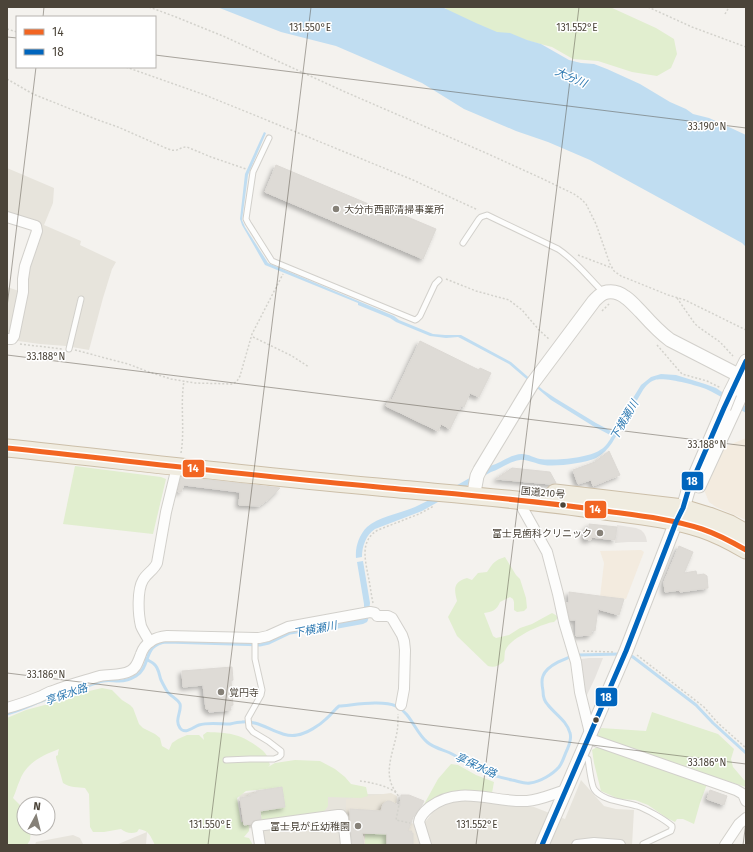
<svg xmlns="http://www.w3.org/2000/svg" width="753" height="852" font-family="'Fira Sans','Noto Sans JP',sans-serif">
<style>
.residential{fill:#e7e4dc}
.commercial{fill:#f3ebdf}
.education{fill:#eae5da}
.green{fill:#e1eecf}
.parking{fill:#e6e3df}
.water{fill:#c0ddf1}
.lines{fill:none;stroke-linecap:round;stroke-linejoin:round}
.stream{stroke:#c0ddf1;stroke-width:3}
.building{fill:#dedbd6;stroke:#dcd9d4;filter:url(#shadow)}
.service-casing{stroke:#d2d0cb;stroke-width:7}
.minor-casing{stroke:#d2d0cb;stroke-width:12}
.tertiary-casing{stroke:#d2d0cb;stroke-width:15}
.trunk-casing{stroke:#ccbfa9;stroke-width:19}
.path{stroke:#d3d2cc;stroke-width:1.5;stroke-dasharray:2 2;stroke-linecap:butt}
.service{stroke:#fdfdfc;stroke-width:5}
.minor{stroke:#fdfdfc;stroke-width:10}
.tertiary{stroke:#fdfdfc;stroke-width:13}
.trunk{stroke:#f0ece0;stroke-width:17}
.tertiary-bridge-casing{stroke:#d2d0cb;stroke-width:15;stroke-linecap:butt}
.tertiary-bridge{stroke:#fdfdfc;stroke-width:13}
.bus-1-casing{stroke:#fff;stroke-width:8}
.bus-2-casing{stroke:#fff;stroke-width:8}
.bus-1{stroke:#f26522;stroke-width:5}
.bus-2{stroke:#0065bd;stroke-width:5}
.ticks{fill:none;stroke:#4b4439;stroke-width:1;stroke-opacity:0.45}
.poi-dot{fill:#868178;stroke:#fff;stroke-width:1.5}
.bus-dot{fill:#4b4439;stroke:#fff;stroke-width:1.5}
.labels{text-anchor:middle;stroke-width:3;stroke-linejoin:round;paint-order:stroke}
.poi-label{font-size:10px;fill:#4b4439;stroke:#fff;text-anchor:start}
.street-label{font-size:10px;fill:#4b4439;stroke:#fff}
.water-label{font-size:11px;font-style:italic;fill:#2e7ab2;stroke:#fff}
.ticks-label{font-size:10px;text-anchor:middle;fill:#4b4439;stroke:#fff;stroke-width:3;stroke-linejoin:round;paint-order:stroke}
.line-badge{stroke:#fff;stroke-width:1.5}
.badge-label{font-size:11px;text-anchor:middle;font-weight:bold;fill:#fff}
</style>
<defs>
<filter id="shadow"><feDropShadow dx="-3" dy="3" stdDeviation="2" flood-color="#0004"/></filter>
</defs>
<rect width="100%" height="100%" fill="#f4f2ee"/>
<g class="residential">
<polygon points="7,168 54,188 53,203 44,225 81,241 80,245 116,262 112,269 103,298 89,350 66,346 40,344 18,341 7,336 7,287 28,294 27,270 42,229 7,215"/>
<polygon points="581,780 604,806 616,809 634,810 632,845 263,845 261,827 243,829 239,794 287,787 331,794 385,794 413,824 426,821 433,812 445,803 458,801 480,801 534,807 565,819"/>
<polygon points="147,832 146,845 116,845"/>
<polygon points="73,835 80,838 83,844 91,845 35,845 36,842"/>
</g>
<g class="commercial">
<polygon points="746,438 746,520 716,507 709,502 704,490 722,448"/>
<polygon points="641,550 644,552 626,599 600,597 604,563 600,551"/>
</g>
<polygon class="education" points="391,793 397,796 395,820 413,824 419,845 350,845 346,811 346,799"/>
<g class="green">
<polygon points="445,7 610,7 656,28 674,39 677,54 671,68 657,76 632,72 598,61 573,59 552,47 525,40 496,33 447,13"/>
<polygon points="75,466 161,477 166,479 153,534 63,524"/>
<path d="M505 557 516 575 520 579 526 598 527 608 524 611 517 612 514 610V602L513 599 510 597 500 602C497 610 492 612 484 613L493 636 496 638 509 635 520 628 532 624 541 619 552 613 554 614 557 616V619L554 622C543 623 511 638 506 649 504 652 505 657 504 661 499 666 494 668 488 666L457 636 448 617 457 601C454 589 453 582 467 578L472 580 478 573 487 572C493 563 495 560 505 557Z"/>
<path d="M102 688 112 690 122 700 130 705 133 708 139 724 143 728 155 734 160 738 162 746 169 750 172 743 178 739 187 735H199L204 740 203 735 207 732C229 733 239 733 258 747 261 749 265 752 267 756 268 758 269 762 270 765L268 767 275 763 295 760 320 761 335 769 345 777 351 784 366 787 368 796 361 798 328 797V806L323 813 262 823 260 811 282 791 267 789 246 791 237 798 241 822 246 823 249 826V831L244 837 249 838 253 845H155C150 836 150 831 139 829L137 832C131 834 126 833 121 829L104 832H93L90 827 89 794 85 788C78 787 70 788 63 783L56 758V756L58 755V753L59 749C43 755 26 763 20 780 17 786 16 792 13 798L24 809V828H31L30 840 27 845H7V718L26 710 52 703 68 696Z"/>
<polygon points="652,712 718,734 734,749 731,759 733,767 744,780 746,781 746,787 596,739 601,728 646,731"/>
<polygon points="597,747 707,784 700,803 694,824 683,819 677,819 675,822 667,818 648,805 635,800 619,799 601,791 594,763 592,750"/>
<polygon points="451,764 458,765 476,775 494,782 492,793 447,793 443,794 422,808 438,779"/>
<polygon points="386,833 386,845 365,845 365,834"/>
</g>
<g class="parking">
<polygon points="617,525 636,528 641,530 644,533 646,537 647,542 628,542 615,543"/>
<polygon points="589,658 603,658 595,678 586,697 581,659"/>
</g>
<g class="water">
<polygon points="217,7 442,7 476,23 497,32 510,33 527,40 541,44 569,60 581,63 594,64 607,69 640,84 670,102 686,109 693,114 709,118 731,128 746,135 746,247 742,243 720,231 590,160 548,142 516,131 464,109 422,83 336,46 281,32"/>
<path d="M264 132 266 133 248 175 242 220 245 227 268 263 394 316 399 320 433 334 445 335H461L511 362 543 390 555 398 596 423 613 432 633 398 641 385 651 377 661 374 676 375 705 384 716 388 743 406 746 405V413C733 405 720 395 706 389 695 385 665 377 655 380 649 382 646 386 643 390L612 443C608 449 603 454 596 458 585 463 556 467 544 465 535 464 527 459 520 460 510 461 501 469 491 472L422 511 375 529C366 535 362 546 362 557L356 558C355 547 359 535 367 527 378 517 401 513 415 507 441 495 466 480 490 466 501 463 511 454 522 454 529 454 534 458 540 459 554 461 589 458 600 450 606 447 609 441 612 436L593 426 551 400 509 364 462 339 458 337 446 338 430 336 396 322 390 318 358 305V303L265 265 242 225 240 219 245 174Z"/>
<polygon points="363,561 370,603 368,620 367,622 363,624 330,630 330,624 364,610 364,604 357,562"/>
</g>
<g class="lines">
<g class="stream">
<polyline points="628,655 633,657 696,705 713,723 746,753"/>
<path d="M146 659C149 661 152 662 154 664 159 668 159 675 161 680 163 684 165 688 167 691 170 696 178 699 180 704 182 711 174 720 180 728 185 735 193 727 199 725 208 722 220 724 230 724 234 723 238 722 242 722 260 719 280 739 297 735 306 734 320 725 326 719 331 715 334 710 339 706 354 705 382 700 396 706 411 713 415 732 427 742 435 749 446 750 454 755 463 760 472 766 481 770 491 775 502 778 512 780 518 781 524 784 530 783 540 782 553 774 559 767 563 762 564 756 567 750 569 745 572 739 570 733 567 721 555 714 548 705 544 701 543 696 543 691 542 686 541 681 543 676 547 665 567 657 578 655L620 654"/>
<path d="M7 714C18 711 28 707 39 702 51 697 64 694 77 690 86 687 94 683 103 681 109 680 113 681 119 681 124 681 131 679 136 676 152 666 142 644 167 642L260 645 269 643 290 633 334 626"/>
</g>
</g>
<g class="building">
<polygon points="276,165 378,208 379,205 436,229 423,259 265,192"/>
<polygon points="420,341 479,370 480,368 491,373 479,397 470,393 464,407 461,406 450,429 441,424 438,431 386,406 390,398 392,400"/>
<polygon points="609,451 620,475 593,486 591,480 578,484 573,470 595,462"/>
<polygon points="512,468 550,472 556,483 550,484 496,479"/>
<polygon points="181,477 237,483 280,488 269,499 259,506 239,505 240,492 184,485 181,492 178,492"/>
<polygon points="589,524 617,527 615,540 591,537 591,540 584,539 585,528 589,528"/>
<polygon points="679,546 693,552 684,573 696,571 697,575 704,574 707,576 708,588 680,592 680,590 665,592 664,582"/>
<polygon points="569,592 607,597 624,599 619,615 598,609 595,631 592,630 591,635 576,636 576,620 570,620 566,603 569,603"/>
<polygon points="232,667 233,680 231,681 233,705 230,706 231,710 209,712 209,709 206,709 203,685 183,687 182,671"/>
<polygon points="282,787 285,807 260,811 261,819 253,821 251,824 244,825 240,798 251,796 250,794 257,793 256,791"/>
<polygon points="710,790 727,796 724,805 707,799"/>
<polygon points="401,795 409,795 424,801 422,805 413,817 408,831 412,831 411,833 413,833 413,845 387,845 387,834 362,833 364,845 352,845 350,821 350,809 381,811 383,804 387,801 390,801 400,806"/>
</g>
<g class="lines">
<defs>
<g id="service">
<polyline points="269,138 253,172 246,219 248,223 272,261 415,320 417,319 420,316 435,284 439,280"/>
<path d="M463 243 479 219 481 217 487 215 558 249C575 260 588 277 603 292"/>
<polyline points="69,349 81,299"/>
<path d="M581 756 588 759C589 766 591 783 594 789 602 801 624 802 637 806 646 809 664 819 672 826V828L671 831 643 844"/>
<polyline points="226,760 250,759 274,759 279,757 281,755 281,751 268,741 253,732 249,727 248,718 261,695 262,690 255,659 255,638"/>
</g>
<g id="minor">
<polyline points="7,217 36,226 37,231 25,266 23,279 23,292 14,336 12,339 7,339"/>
<polyline points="521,500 523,509 547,552 558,594 564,622 576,662 580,692 590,733"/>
<path d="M150 642C147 637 143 631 141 626 138 614 137 590 143 580 147 573 154 570 157 563L166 512 177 467"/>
<path d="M7 708C18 705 29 701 39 697 44 695 48 692 53 691 68 685 84 681 100 676 110 674 121 676 130 671 137 668 138 661 141 654 145 642 156 637 167 636L259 638 268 636 288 627 370 612 375 613 377 616H388L392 618 402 635 404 641 405 650 404 689 401 705"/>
<polyline points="587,738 736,790 743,794 746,801"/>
<polyline points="260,845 257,826 338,815 341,815 343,818 346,845"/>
<path d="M426 845 419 822C420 816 425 811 430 807 460 784 494 803 527 801 540 800 553 794 566 790"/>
<polyline points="577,845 594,843 620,845"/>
<polyline points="725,845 739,824 746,818"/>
</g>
<g id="tertiary">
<polyline points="730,393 746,361"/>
<polyline points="699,486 746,384"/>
<path d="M475 487 477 476 480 470 532 384 594 301C598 297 601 293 607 292 613 291 620 293 625 297 631 301 636 307 641 312 650 322 659 332 670 340L746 379"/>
<polyline points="542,845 626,651 676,522 683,508 688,491 724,408"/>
</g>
<g id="trunk">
<path d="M7 448C130 461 254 476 378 487 451 494 525 499 598 510 633 515 668 518 702 529 717 534 732 542 746 550"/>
<polyline points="555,493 683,508 709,516 730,524 746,533"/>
</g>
</defs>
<use href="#service" class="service-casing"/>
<use href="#minor" class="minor-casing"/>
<use href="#tertiary" class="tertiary-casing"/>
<use href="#trunk" class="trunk-casing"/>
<g class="path">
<polyline points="149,7 176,17 223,36 343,91 486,153 543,179 574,194 581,199 586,204 596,224 610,264 614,271 621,276 668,295 685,300 746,330"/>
<polyline points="648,7 692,27 746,47"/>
<polyline points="725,14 729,7"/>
<polyline points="7,29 17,32"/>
<polyline points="126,67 205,95 296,132 413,180 478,210"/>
<path d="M7 79 33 94 98 120 118 127 168 149C179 153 178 147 187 147L211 157 246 169"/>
<polyline points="578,255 612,268"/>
<polyline points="446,279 476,291 509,300 522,310 539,330 550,340"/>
<polyline points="677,298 695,324 700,328 720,342 733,356"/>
<polyline points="602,311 610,303"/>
<polyline points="253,337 292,356 309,367"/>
<polyline points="20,344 62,349"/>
<polyline points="657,345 682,374 707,381 721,388"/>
<polyline points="75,350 128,364 149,372 171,379 195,383 233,384 237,381 240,376 252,334 283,274"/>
<path d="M181 453C185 429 180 405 184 381"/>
<path d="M373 603C371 594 370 584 368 575 365 559 360 540 378 530L419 514 434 506"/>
<polyline points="583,651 614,652"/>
<polyline points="637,655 704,707 718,723 746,748"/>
<path d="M360 781C369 782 397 787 399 798 400 803 397 814 396 820L410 823"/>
<path d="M396 792C383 776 392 755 396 737 398 729 398 722 398 714"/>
</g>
<use href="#service" class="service"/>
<use href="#minor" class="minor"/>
<use href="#tertiary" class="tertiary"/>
<use href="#trunk" class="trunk"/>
<defs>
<polyline id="tertiary-bridge" points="724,408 730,393"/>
</defs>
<use href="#tertiary-bridge" class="tertiary-bridge-casing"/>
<use href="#tertiary-bridge" class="tertiary-bridge"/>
<defs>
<path id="bus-1" d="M7 448C130 461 254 476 378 487 451 494 525 499 598 510 633 515 668 518 702 529 717 534 732 542 746 550"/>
<polyline id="bus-2" points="542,845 626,651 676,522 683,508 688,491 724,408 746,361"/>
</defs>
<use href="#bus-1" class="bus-1-casing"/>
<use href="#bus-2" class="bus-2-casing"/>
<use href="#bus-1" class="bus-1"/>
<use href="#bus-2" class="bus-2"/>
</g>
<path class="ticks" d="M43 17 44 7M7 37 17 38M155 55 746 128M7 307 36 67M7 355 746 446M7 673 746 764M208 845 311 7M476 845 579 7M743 845 746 822"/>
<g class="poi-dot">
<circle cx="336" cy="209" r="4"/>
<circle cx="600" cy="533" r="4"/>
<circle cx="221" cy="692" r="4"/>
<circle cx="358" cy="826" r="4"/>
</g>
<g class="bus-dot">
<circle cx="563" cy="505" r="3.5"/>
<circle cx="596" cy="720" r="3.5"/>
</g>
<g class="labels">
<g class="poi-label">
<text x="344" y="213">大分市西部清掃事業所</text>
<text x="592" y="537" text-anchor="end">富士見歯科クリニック</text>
<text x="229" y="696">覚円寺</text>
<text x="350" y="830" text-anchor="end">富士見が丘幼稚園</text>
</g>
<g class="street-label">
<text transform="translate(543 492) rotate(5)" y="4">国道210号</text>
</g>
<g class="water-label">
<text transform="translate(571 77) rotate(24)" y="4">大分川</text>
<text transform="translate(624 420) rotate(-60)" y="4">下横瀬川</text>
<text transform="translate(315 629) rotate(-11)" y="4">下横瀬川</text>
<text transform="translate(66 694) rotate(-19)" y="4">享保水路</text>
<text transform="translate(476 765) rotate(25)" y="4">享保水路</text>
</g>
</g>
<g class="ticks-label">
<text x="310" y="31">131.550°E</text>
<text x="577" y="31">131.552°E</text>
<text x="707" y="130">33.190°N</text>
<text x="46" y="360">33.188°N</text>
<text x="707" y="448">33.188°N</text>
<text x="46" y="678">33.186°N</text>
<text x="707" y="766">33.186°N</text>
<text x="210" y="828">131.550°E</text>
<text x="477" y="828">131.552°E</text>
</g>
<g class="line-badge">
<rect x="182" y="459" width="23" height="19" rx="4" fill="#f26522"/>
<rect x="681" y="471" width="23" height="20" rx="4" fill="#0065bd"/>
<rect x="584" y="500" width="23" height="19" rx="4" fill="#f26522"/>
<rect x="595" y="687" width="23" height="20" rx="4" fill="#0065bd"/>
</g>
<g class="badge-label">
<text x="193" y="472">14</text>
<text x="692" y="485">18</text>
<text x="595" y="513">14</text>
<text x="606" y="701">18</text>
</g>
<rect width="753" height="852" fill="none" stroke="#4b4439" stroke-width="16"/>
<rect x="16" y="16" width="140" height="52" fill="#ffffff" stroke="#b7b4b0"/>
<rect x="24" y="29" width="20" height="6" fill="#f26522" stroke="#b7b4b0"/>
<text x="52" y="36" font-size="12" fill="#4b4439">14</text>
<rect x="24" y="49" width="20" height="6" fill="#0065bd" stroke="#b7b4b0"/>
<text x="52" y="56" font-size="12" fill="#4b4439">18</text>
<g transform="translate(36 816) rotate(7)"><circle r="19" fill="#ffffff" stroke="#b7b4b0"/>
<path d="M0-3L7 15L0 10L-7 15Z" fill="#868178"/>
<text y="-6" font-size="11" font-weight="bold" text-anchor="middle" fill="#4b4439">N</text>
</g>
</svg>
